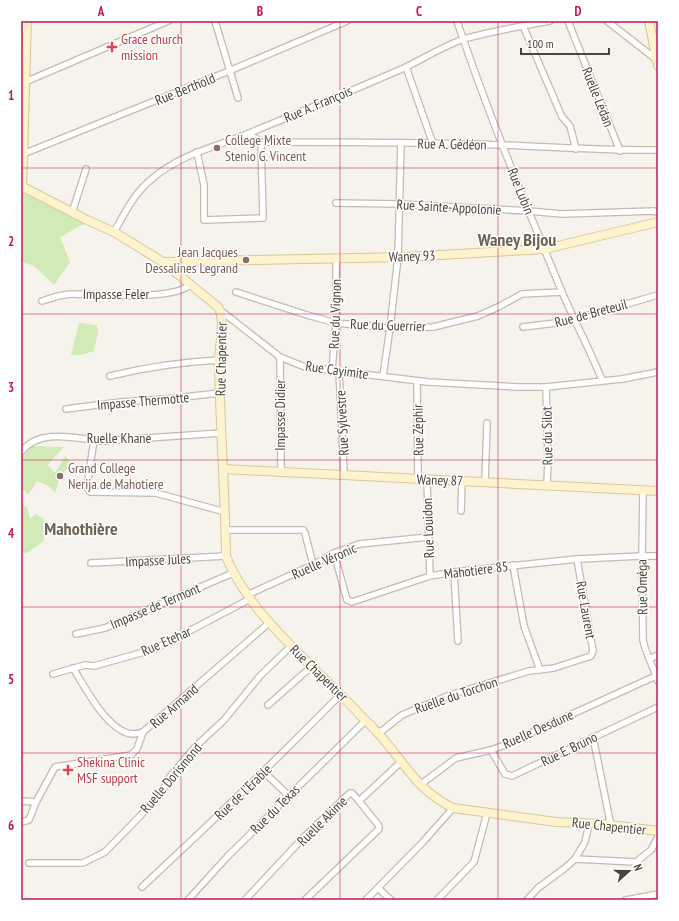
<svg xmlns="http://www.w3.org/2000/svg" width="679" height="921" font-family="'PT Sans Narrow',sans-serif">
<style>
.green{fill:#d2eab5}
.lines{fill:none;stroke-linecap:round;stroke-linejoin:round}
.street-casing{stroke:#c2bbae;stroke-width:8}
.secondary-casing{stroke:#d6c79b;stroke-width:10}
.street{stroke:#fff;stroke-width:5.5}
.secondary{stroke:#fff3cd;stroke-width:8}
.grid{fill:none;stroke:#c2185b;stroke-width:1;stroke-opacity:0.55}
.health-dot{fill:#e0444e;stroke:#fff;stroke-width:1.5}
.education-dot{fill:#8d6e63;stroke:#fff;stroke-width:1.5}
.labels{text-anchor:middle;stroke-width:3;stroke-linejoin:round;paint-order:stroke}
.health-label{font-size:14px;fill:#be3a42;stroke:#fff;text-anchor:start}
.street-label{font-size:14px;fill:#4b4439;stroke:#fff}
.education-label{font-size:14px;fill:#785e54;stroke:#fff;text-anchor:start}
.district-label{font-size:18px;font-weight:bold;fill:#6e6250;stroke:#fff}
.neatline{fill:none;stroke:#c2185b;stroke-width:1.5}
.grid-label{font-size:13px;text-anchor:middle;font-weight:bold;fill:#c2185b}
</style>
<rect width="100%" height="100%" fill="#f6f3ec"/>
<g class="green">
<polygon points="21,192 84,224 60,237 70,262 54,285 34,266 21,261"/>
<polygon points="79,323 97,325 98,333 94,351 81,355 71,355"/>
<polygon points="33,446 64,447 47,465 55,473 65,456 71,463 59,480 55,493 50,487 37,481 28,495 21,487 21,459"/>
<polygon points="21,503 27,507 30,519 36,514 44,519 44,541 27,553 21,552"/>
</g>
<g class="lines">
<defs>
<g id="street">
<polyline points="215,21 238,98"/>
<path d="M457 21C488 113 525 203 562 292 575 322 590 350 602 380"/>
<polyline points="568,21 620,151"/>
<polyline points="607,21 657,60"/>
<polyline points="523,26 562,117 570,126 576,149"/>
<polyline points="406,67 433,144"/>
<polyline points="25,82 168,21"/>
<path d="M249 134 261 142C342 142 423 142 503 145 555 147 606 151 658 150"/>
<polyline points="197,152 204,185 204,220 263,218 261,142"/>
<polyline points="23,154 229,71 347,21"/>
<polyline points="336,203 399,204 529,211 562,214 654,211 658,213"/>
<polyline points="72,213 86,169"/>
<path d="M114 232C126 211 134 193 153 178 183 152 224 145 259 129 308 109 356 89 404 68 423 59 445 45 464 39 492 31 521 26 550 21"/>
<polyline points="236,292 307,315 336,323 390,328 433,327 478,316 498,307 522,294 562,292"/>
<path d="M42 301C51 298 62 294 72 294 98 294 171 301 190 285"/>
<polyline points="220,310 280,357 305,367 428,382 517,387 546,387 622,379 658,372"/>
<polyline points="523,327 564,322 658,295"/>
<polyline points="280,357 281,473"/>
<polyline points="332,370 336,323 336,259"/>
<polyline points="339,371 344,475"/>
<path d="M110 376C147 367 181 362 219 360"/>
<polyline points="383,376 390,328 398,257 401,143"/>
<polyline points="417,381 418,479"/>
<polyline points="546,387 548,461 547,485"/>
<polyline points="66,409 121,402 165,399 220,393"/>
<polyline points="94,440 87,487 90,492 156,493 225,512"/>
<path d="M21 452C40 427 77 439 103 441L221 433"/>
<polyline points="427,479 430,576"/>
<polyline points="485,482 487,423"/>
<polyline points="643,490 642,556 643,640 645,648 658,681"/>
<polyline points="461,511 462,481"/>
<polyline points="226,530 303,530 305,533 313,565"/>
<polyline points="334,553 347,600 352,602 430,576 454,572 577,559 642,556 658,556"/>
<polyline points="91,563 226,556"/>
<polyline points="513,565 524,626 540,670"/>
<polyline points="454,572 458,641"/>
<polyline points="247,595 313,565 334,553 359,544 429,537"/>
<polyline points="76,634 105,628 233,573"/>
<polyline points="649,659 658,655"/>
<path d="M73 668C85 687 108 733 133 734 136 734 140 733 143 732"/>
<polyline points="53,674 85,665 94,666 155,649 250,599"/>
<polyline points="268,705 311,667"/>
<polyline points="378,734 402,715 450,695 529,671 554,668 591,656 593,651 577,559"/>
<polyline points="593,737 611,826"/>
<polyline points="491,750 505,774 512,776 658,707"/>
<polyline points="264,772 288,795"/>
<polyline points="420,785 456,758 491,750 502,746 658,675"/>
<polyline points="21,801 36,802 55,767 131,755 137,749 143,732 269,623"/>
<polyline points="21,822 29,820 36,802"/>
<polyline points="575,859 636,862 651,850 658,837"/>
<polyline points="29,863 83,863 105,852 142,814 164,789 168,779 195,747 224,720 260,676 291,646"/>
<path d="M142 887C210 824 276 760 341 694"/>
<polyline points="378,888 391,900"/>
<polyline points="188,900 227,857 366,720"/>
<polyline points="245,900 303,838 350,793 352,793 359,801 401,762"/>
<polyline points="305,900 379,829 379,826 359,801"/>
<polyline points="366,900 423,842 453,808"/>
<polyline points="437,900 474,862 487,813"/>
<polyline points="527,900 538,888 565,868 575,859 585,842 589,824"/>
<polyline points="626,900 658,894"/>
</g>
<g id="secondary">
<polyline points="649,21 658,66"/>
<path d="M21 186 87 220 114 232 163 262 218 307C226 319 219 346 219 361 220 426 225 491 226 556 233 575 244 591 257 608 289 648 329 681 364 719 373 727 381 736 389 746 410 772 421 792 453 808L556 822 603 824 658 831"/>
<polyline points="22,187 27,21"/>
<polyline points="163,262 405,257 545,249 658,222"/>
<polyline points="223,469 658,491"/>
</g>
</defs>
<use href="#street" class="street-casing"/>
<use href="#secondary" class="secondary-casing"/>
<use href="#street" class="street"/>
<use href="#secondary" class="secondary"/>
</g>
<path class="grid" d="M181 21V900M340 21V900M498 21V900M21 168H658M21 314H658M21 460H658M21 607H658M21 753H658"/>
<g class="health-dot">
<path d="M110 41h4v4h4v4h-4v4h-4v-4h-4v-4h4z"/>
<path d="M66 764h4v4h4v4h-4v4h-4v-4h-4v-4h4z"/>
</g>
<g class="education-dot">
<circle cx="217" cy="148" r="4"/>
<circle cx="246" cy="260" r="4"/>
<circle cx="60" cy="476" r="4"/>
</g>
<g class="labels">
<g class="health-label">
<text x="121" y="44">Grace church<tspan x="121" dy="16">mission</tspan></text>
<text x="77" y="767">Shekina Clinic<tspan x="77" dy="16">MSF support</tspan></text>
</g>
<g class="street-label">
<text transform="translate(185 89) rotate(-22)" y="5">Rue Berthold</text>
<text transform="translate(598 97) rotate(68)" y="5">Ruelle Lédan</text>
<text transform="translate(318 104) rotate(-23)" y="5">Rue A. François</text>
<text transform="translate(452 144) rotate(1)" y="5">Rue A. Gédéon</text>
<text transform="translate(521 191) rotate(68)" y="5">Rue Lubin</text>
<text transform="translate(449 207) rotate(3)" y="5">Rue Sainte-Appolonie</text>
<text transform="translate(412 256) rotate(-2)" y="5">Waney 93</text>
<text x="116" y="299">Impasse Feler</text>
<text transform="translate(591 313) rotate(-15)" y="5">Rue de Breteuil</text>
<text transform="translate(335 314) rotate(-88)" y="5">Rue du Vignon</text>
<text transform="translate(388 325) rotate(2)" y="5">Rue du Guerrier</text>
<text transform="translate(221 359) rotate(-89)" y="5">Rue Chapentier</text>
<text transform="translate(337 370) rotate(8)" y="5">Rue Cayimite</text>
<text transform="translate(143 401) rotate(-5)" y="5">Impasse Thermotte</text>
<text transform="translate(280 415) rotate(-90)" y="5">Impasse Didier</text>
<text transform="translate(342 423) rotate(-93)" y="5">Rue Sylvestre</text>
<text transform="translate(418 430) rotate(-91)" y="5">Rue Zéphir</text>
<text transform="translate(547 436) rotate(-91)" y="5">Rue du Silot</text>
<text x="119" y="443">Ruelle Khane</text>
<text transform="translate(440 480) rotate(2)" y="5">Waney 87</text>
<text transform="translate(428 528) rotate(-92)" y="5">Rue Louidon</text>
<text transform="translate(158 560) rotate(-3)" y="5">Impasse Jules</text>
<text transform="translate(324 561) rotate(-24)" y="5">Ruelle Véronic</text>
<text transform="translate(476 570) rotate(-7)" y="5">Mahotiere 85</text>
<text transform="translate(642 587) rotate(-91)" y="5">Rue Oméga</text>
<text transform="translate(155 606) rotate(-23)" y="5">Impasse de Termont</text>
<text transform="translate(586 610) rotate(80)" y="5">Rue Laurent</text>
<text transform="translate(166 641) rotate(-24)" y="5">Rue Etehar</text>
<text transform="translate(319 673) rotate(44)" y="5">Rue Chapentier</text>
<text transform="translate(456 695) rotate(-19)" y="5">Ruelle du Torchon</text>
<text transform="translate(174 706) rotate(-41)" y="5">Rue Armand</text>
<text transform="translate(538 729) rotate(-24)" y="5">Ruelle Desdune</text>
<text transform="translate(569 749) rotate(-26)" y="5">Rue E. Bruno</text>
<text transform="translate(171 778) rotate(-50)" y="5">Ruelle Dorismond</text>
<text transform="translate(243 792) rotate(-44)" y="5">Rue de l'Erable</text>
<text transform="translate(275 809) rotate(-45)" y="5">Rue du Texas</text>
<text transform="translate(322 821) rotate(-45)" y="5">Ruelle Akime</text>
<text transform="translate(609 826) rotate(6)" y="5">Rue Chapentier</text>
</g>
<g class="education-label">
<text x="225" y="145">College Mixte<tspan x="225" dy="16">Stenio G. Vincent</tspan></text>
<text x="238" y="257" text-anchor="end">Jean Jacques<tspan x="238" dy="16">Dessalines Legrand</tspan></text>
<text x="68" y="473">Grand College<tspan x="68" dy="16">Nerija de Mahotiere</tspan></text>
</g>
<g class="district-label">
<text x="517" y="246">Waney Bijou</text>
<text x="81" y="535">Mahothière</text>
</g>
</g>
<rect width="679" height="921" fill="none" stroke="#ffffff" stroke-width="44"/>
<g transform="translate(629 871) rotate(69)" stroke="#ffffff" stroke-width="3" paint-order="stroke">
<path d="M0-3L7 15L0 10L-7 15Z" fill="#4b4439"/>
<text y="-6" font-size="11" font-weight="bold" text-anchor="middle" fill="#4b4439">N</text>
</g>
<path d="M521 48v6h88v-6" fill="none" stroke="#4b4439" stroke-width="2"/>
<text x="527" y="48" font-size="12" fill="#4b4439" stroke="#ffffff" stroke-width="3" paint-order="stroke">100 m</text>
<rect x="22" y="22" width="635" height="877" class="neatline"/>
<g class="grid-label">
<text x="101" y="16">A</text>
<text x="260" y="16">B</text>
<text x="419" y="16">C</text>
<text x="578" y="16">D</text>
<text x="11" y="100">1</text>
<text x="11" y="246">2</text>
<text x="11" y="392">3</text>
<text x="11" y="538">4</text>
<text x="11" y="684">5</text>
<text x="11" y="830">6</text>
</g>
</svg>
